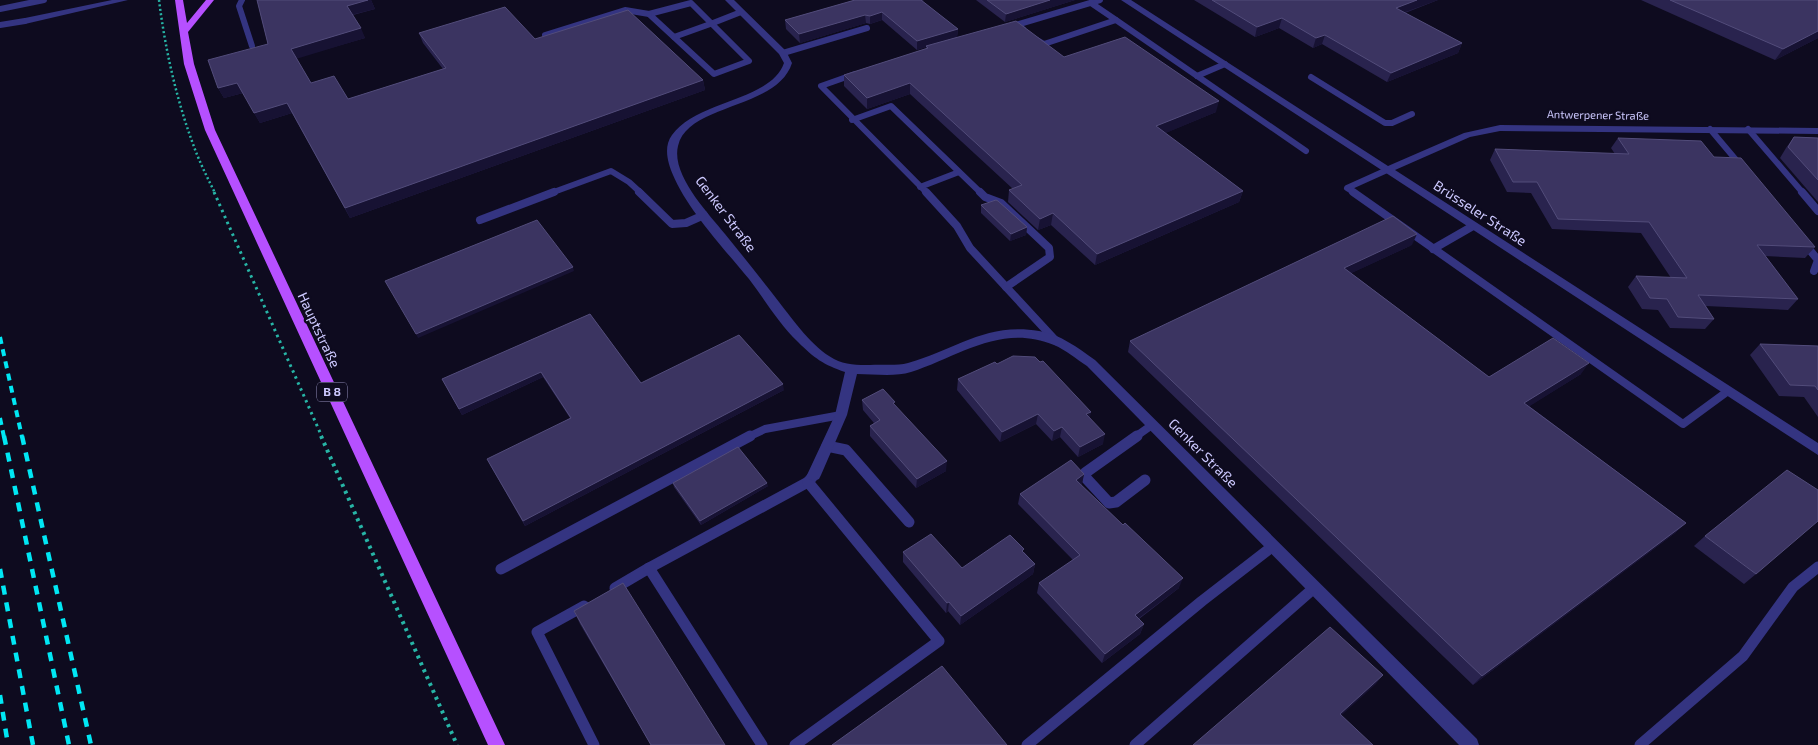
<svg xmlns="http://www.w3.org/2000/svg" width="1818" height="745" font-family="'Exo 2',sans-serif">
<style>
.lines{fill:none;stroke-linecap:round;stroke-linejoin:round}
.path-far2{stroke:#27b5a6;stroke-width:2.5;stroke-dasharray:2 2.5;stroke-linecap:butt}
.path-far1{stroke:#27b5a6;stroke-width:3;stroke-dasharray:2.5 4;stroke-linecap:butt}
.path{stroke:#27b5a6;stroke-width:4;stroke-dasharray:3 4.5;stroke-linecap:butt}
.lane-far2{stroke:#343481;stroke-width:6}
.lane-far1{stroke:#343481;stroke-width:8}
.lane{stroke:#343481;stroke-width:11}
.street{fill:#343481;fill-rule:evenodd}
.primary{fill:#b650ff;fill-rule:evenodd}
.rail-far1{stroke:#00e7f4;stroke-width:4;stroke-dasharray:7 5.5;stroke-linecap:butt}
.rail{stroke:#00e7f4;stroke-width:4.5;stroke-dasharray:9 8;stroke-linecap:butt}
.wall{fill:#29234e}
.shaded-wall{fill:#171233}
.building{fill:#3b3461;stroke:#524c7a}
.labels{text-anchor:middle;stroke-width:4.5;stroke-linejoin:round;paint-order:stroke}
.far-street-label{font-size:11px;fill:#cdc9ff;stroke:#0e0b1f}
.shield{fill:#0e0b1f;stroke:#9490bc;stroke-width:1}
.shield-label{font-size:12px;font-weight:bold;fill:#cdc9ff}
.street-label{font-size:14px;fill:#cdc9ff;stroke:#0e0b1f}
</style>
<rect width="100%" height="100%" fill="#0e0b1f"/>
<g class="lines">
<path class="path-far2" d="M159 0C165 48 176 98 193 144 199 161 207 177 215 193"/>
<polyline class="path-far1" points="214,192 322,437"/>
<polyline class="path" points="321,436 457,745"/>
<g class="lane-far2">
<polyline points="242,0 239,6 252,46"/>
<polygon points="691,3 749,61 714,74 649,14"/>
<polyline points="0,9 44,0"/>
<polyline points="1116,20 1306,151"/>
<polyline points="713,23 741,12"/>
<polyline points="0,25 25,21"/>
<polyline points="1023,29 1016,25 1100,0"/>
<polyline points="545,35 625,10 649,14"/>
<polyline points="674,37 713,23"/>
<polyline points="1037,40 1044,44 1116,20 1091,3"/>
<polyline points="783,53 867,28"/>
<polyline points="855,74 821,86 927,193"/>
<polyline points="1197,76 1225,64"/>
<polyline points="1311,77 1385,123 1392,123 1412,114"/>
<polyline points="852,120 891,106 981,193"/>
<polyline points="1710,129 1742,167"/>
<polyline points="1748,129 1803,193"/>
<polyline points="920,187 959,172"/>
<polyline points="551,193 611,171 629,182 641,193"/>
<polyline points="1355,193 1347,188 1387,170"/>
</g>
<g class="lane-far1">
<polyline points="639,192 672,224 686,223 704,215"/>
<polyline points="926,192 957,226 970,248 1056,341"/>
<polyline points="980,192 985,197 1001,203 1049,248 1050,257 1006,287"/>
<polyline points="1353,192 1683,424 1728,391"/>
<polyline points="1802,192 1818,211"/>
<polyline points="480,220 554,192"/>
<polyline points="1804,243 1818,260 1814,271"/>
<polyline points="1433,249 1473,226"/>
<polyline points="748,437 765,429 841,415"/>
<polyline points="1135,437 1152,425"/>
</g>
<g class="lane">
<polyline points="1137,436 1085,473 1085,477 1109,503 1116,502 1145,480"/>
<polyline points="827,446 846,450 909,522"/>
<polyline points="501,569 750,436"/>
<polyline points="615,588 649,568"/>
<polyline points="584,606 537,632 594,745"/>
<polyline points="762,745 649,568 808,482 814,475"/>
<polyline points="795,745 939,641 808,482"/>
<polyline points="1027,745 1202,601 1273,546"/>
<polyline points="1135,745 1314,588"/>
<polyline points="1640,745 1743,656 1793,587 1818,567"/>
</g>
<g class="street">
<polygon points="112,0 128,0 25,24 21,21 25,18"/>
<path d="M725 0H734L786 51 792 63C777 110 688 103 678 146 671 175 708 213 725 234 743 256 761 279 779 302 794 321 812 347 834 359 845 365 858 365 870 365 882 364 897 366 908 363 955 350 986 322 1039 331 1060 334 1078 348 1095 360L1477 739 1479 745H1459L1087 366C1076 359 1066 350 1054 345 1001 323 960 356 911 372 895 377 874 374 857 374L847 415 821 475 819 479 814 481 809 479 807 475 835 415 845 372C824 365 814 358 798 342 779 324 765 300 749 279 725 250 687 209 673 175 668 163 663 147 672 135 697 100 771 101 784 63L779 54Z"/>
<polygon points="1121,0 1131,0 1388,166 1464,133 1500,125 1818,128 1818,134 1500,131 1470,137 1395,170 1818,443 1818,455"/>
</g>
<polygon class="primary" points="175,0 183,0 187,23 206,0 214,0 188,32 194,64 215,130 505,745 488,745 205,130 184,64"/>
<g class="rail-far1">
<polyline points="0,337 22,437"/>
<polyline points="0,418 4,437"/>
</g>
<g class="rail">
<polyline points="4,436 69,745"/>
<polyline points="22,436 91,745"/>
<polyline points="0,569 33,745"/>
<polyline points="0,695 8,745"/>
</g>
</g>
<g class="wall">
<polygon points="257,0 371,0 375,9 353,15 365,38 296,58 311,83 348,99 443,69 423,43 419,33 535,39 703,80 705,90 350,218 292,113 260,123 243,93 224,98 218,88 268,44"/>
<polygon points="855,0 924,0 922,1 958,29 957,37 1064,57 1216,112 1165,133 1243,191 1239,202 1095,265 1051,225 1038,230 1008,202 1009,190 1013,189 910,94 867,109 844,86 844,75 926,49 926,47 917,50 882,20 870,24 866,23 800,43 786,29 785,20"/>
<polygon points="976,0 1075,0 1005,22"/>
<polygon points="1194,0 1438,0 1405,13 1462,43 1458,53 1387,82 1322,44 1313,48 1279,28 1255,37"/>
<polygon points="1641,0 1818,0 1818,38 1775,60"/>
<polygon points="1794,137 1818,138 1818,202 1780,158 1786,148"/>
<polygon points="1618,138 1714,157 1815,247 1805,258 1765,256 1798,299 1788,310 1706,306 1714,319 1705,329 1670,328 1658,310 1642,309 1628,287 1636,276 1671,278 1641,233 1552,229 1531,193 1507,192 1490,160 1495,149 1615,154 1611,148"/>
<polygon points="981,205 1027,227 1026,235 1010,241 981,213"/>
<polygon points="1412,245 1351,273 1489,377 1581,374 1529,406 1686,523 1675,533 1473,685 1128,352 1130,341"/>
<polygon points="590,314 641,383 784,390 525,526 490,465 570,418 543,377 462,415 442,379"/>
<polygon points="1760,344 1818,346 1818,417 1804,397 1779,396 1750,355"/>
<polygon points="997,364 1090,418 1103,444 1078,457 1060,437 1052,441 1036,424 1000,442 957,390 958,379"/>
<polygon points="862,400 895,406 946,471 916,488 870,436 870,426 874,423 863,410"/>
<polygon points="1084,474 1082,484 1081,485 1179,588 1139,619 1144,624 1140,634 1102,663 1037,593 1039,583 1073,560 1018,504 1020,494"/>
<polygon points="673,483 768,486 701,525 674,487"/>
<polygon points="1705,536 1756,574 1744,584 1694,546"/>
<polygon points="903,552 962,568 1024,552 1035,564 1033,574 960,625 948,611 946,613 903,562"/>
<polygon points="574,611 725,745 651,745 580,624"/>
</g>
<g class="shaded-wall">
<polygon points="368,0 371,0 375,9 351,15 347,6"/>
<polygon points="1050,0 1075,0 1005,22 1006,14"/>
<polygon points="1417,0 1438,0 1392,17 1396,8"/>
<polygon points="882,12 882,20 870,24 870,16"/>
<polygon points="865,15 866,23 800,43 799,34"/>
<polygon points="1282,18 1279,28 1255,37 1257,27"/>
<polygon points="361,28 365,38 296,59 291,49"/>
<polygon points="958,29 957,37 917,50 917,41"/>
<polygon points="1818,31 1818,38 1775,60 1783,49"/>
<polygon points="1325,35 1322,44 1313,48 1316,38"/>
<polygon points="1462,43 1458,53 1387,82 1391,73"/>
<polygon points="703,80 705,90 350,218 345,208"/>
<polygon points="237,83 243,93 224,98 218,88"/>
<polygon points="910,83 910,94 867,109 867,98"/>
<polygon points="1219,101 1216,112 1154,138 1156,126"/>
<polygon points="287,103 292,113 260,123 254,113"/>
<polygon points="1243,191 1239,202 1095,265 1097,254"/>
<polygon points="1053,213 1051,225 1038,230 1040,219"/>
<polygon points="1027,227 1026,235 1010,241 1011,234"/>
<polygon points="1417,234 1412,245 1339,279 1344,268"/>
<polygon points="573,267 574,271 418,338 416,334"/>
<polygon points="1589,363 1581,374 1517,414 1524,403"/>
<polygon points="541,372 543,377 462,415 459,409"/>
<polygon points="783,384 784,390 525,526 523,521"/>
<polygon points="1091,412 1089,422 1086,414"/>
<polygon points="1038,414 1036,424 1000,442 1002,432"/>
<polygon points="1062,427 1060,437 1052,441 1054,431"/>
<polygon points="1105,434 1103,444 1078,457 1080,447"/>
<polygon points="947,461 946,471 916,488 917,479"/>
<polygon points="1084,474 1082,484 1073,490 1076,480"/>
<polygon points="767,483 768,486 701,525 700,521"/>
<polygon points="1686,523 1675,533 1473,685 1482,676"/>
<polygon points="1035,564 1033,574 960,625 961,616"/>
<polygon points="1183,578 1179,588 1131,624 1135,615"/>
<polygon points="949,602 948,611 946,613 947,603"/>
<polygon points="1144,624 1140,634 1102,663 1105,654"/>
<polygon points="1383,675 1376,684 1333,723 1340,714"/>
</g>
<g class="building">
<polygon points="257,0 368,0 347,6 361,28 291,49 311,83 334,76 348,99 446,68 419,33 505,7 535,39 628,10 703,80 345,208 287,103 254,113 237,83 218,88 208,60 268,44"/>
<polygon points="855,0 921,0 958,29 917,41 882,12 870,16 865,15 799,34 785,20"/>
<polygon points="987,0 1050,0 1006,14"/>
<polygon points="1212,0 1417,0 1396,8 1462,43 1391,73 1325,35 1316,38 1282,18 1257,27"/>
<polygon points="1670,0 1818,0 1818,31 1783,49"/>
<polygon points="1016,21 1064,57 1125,37 1219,101 1156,126 1243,191 1097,254 1053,213 1040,219 1009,190 1022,185 910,83 867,98 844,75 928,48 926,46"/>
<polygon points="1794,137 1818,138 1818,180 1788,147"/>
<polygon points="1618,138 1701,141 1714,157 1741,158 1815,247 1757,245 1798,299 1698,295 1714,319 1678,317 1667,299 1650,298 1636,276 1687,278 1649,222 1558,219 1537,182 1513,182 1495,149 1629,154"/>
<polygon points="996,200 998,201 1027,227 1011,234 981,205"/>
<polygon points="1393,216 1417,234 1344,268 1489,377 1553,338 1589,363 1524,403 1686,523 1482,676 1130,341"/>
<polygon points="537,220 573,267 416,334 385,281"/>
<polygon points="590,314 641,383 739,335 783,384 523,521 487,459 571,418 541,372 459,409 442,379"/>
<polygon points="1760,344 1818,346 1818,390 1815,386 1790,385"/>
<polygon points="1013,356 1035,357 1040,362 1043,361 1091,412 1086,414 1105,434 1080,447 1062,427 1054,431 1038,414 1002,432 958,379 995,362 997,364"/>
<polygon points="883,389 895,402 893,403 947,461 917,479 870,426 880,420 862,400"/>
<polygon points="738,447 767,483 700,521 673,483"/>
<polygon points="1071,460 1084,474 1076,480 1123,525 1125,523 1183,578 1135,615 1144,624 1105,654 1039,583 1080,555 1020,494"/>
<polygon points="1787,470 1818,490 1818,521 1756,574 1705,536"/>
<polygon points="931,534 962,568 1010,535 1024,549 1022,551 1035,564 961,616 949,602 947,603 903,552"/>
<polygon points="623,583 725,745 651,745 574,611"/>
<polygon points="1330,627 1383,675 1340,714 1373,745 1193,745"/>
<polygon points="942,666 1007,745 832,745"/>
</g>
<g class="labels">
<g class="far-street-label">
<text transform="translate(1598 115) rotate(1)" y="4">Antwerpener Straße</text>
</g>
<rect class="shield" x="317" y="382.5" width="30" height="19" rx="4"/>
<g class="shield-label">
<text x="332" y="396">B 8</text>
</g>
<g class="street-label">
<text transform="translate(1480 213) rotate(33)" y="5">Brüsseler Straße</text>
<text transform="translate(726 214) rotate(53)" y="5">Genker Straße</text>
<text transform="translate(319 330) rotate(65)" y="5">Hauptstraße</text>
<text transform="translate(1203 453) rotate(45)" y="5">Genker Straße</text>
</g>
</g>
</svg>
